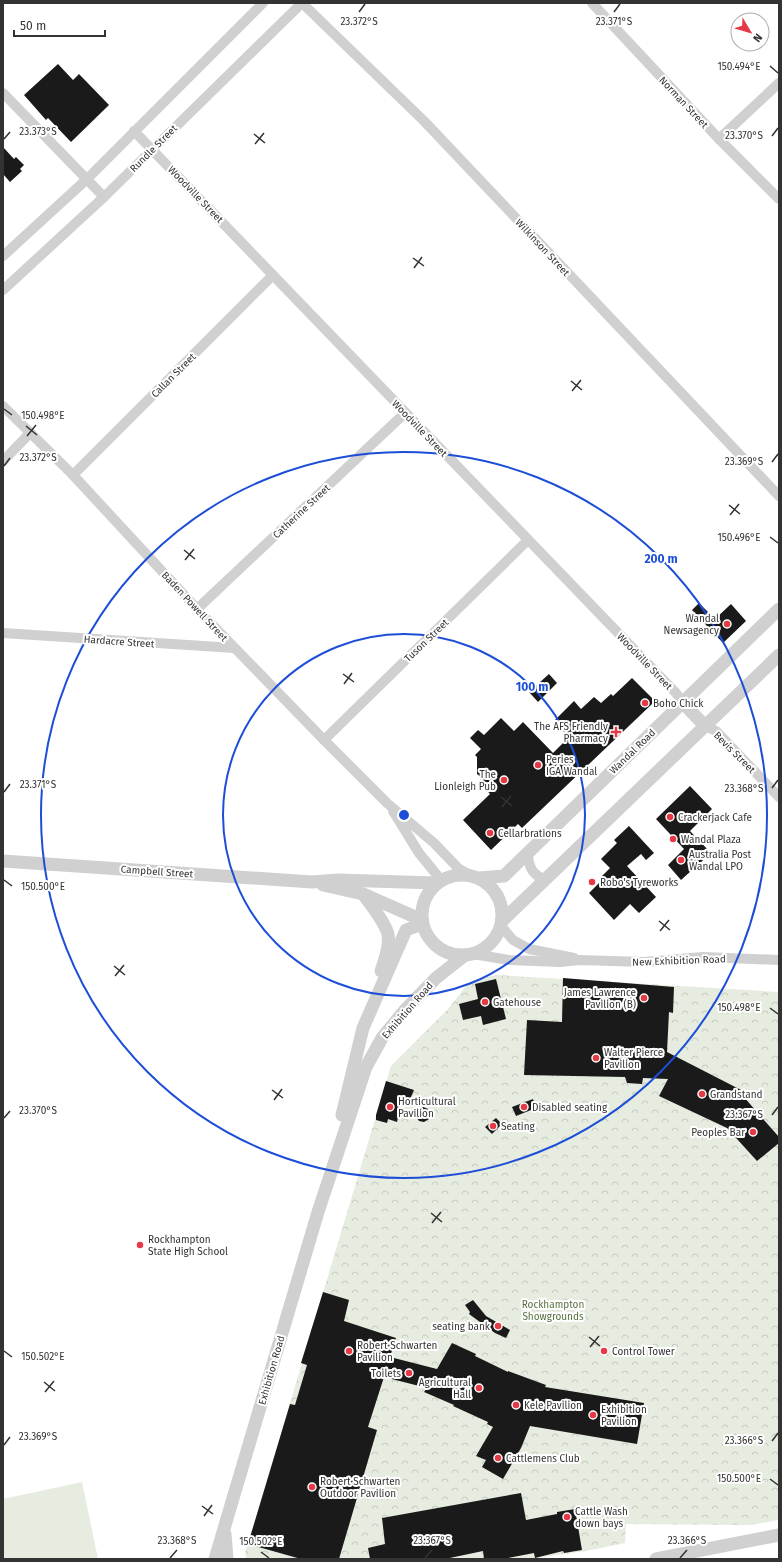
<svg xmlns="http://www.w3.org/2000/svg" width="782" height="1562" font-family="'Fira Sans',sans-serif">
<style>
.forest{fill:url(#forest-crowns)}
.pitch{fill:#e6ecdf}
.building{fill:#1a1a1a}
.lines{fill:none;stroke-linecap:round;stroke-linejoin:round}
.minor{stroke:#d0d0d0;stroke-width:10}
.tertiary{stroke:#d0d0d0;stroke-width:13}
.ticks{fill:none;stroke:#333;stroke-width:1.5}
.ring{fill:none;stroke:#1d4ed8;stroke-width:2}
.poi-dot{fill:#e63946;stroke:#fff;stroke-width:1.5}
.labels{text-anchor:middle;stroke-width:4;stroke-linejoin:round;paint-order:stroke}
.street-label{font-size:10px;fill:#333;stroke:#fff}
.poi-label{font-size:10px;fill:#333;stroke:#fff;text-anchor:start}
.park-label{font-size:10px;fill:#56703f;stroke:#fff}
.ticks-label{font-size:10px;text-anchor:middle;fill:#333;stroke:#fff;stroke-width:4;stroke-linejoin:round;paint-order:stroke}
.centre{fill:#1d4ed8;stroke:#fff;stroke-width:2}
.ring-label{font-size:12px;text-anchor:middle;font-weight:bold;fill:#1d4ed8;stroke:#fff;stroke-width:4;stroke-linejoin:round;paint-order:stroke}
</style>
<defs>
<pattern id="forest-crowns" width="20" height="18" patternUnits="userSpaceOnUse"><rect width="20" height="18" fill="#e6ecdf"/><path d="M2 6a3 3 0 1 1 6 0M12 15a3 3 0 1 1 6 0" fill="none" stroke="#c6cbc0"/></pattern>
</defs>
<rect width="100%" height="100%" fill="#fff"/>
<polygon class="forest" points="496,975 779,992 779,1520 750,1525 626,1524 625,1543 586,1551 530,1559 247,1559 245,1553 391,1066 448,1009 470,981"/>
<polygon class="pitch" points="82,1482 98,1559 3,1559 3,1499"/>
<g class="building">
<polygon points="58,64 73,80 79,74 109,105 71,142 48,118 46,120 24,95"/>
<polygon points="3,147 14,159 16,157 24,165 20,169 22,171 10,182 3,174"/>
<polygon points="699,603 715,619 731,604 746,621 723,643 692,610"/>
<polygon points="549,674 557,683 538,702 529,692"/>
<polygon points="632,678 652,698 652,704 522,828 518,824 491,850 463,820 490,794 479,781 482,778 477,774 477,757 475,755 481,749 470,738 478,730 484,735 501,718 514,731 523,722 553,753 570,736 555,720 574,701 581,709 594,697 601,703 611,694 613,696"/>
<polygon points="690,786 712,809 690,831 711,853 681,880 668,865 684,849 656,819"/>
<polygon points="629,826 654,853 646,860 641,854 627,866 656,897 639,913 630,904 614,920 589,893 601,881 599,879 610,868 601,859 617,843 614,840"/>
<polygon points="563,978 674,987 673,1013 669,1012 667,1052 745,1092 743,1096 779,1137 779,1143 757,1161 727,1128 659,1096 668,1079 643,1078 642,1084 627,1083 625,1077 524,1075 527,1020 562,1022"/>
<polygon points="496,979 506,1019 483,1025 481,1016 463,1020 459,1004 478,999 475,984"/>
<polygon points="386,1081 414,1090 408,1104 403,1096 397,1122 388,1119 387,1123 376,1120 376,1115"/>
<polygon points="533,1099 536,1108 516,1116 512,1107"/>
<polygon points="423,1107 428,1109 431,1114 429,1119 424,1122 419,1121 414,1113"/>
<polygon points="496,1118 502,1124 492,1134 485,1127"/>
<polygon points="323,1292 349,1300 344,1321 396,1338 390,1357 437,1369 452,1343 476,1354 475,1356 508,1372 508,1371 546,1385 545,1387 644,1403 637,1444 530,1426 521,1448 503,1479 482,1467 486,1460 476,1456 493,1427 487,1424 488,1422 453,1406 454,1405 424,1392 427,1388 384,1377 368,1427 377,1430 339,1559 301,1559 248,1544 290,1404 295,1405 307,1365 301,1363"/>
<polygon points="473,1300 486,1316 510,1330 506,1338 495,1333 469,1314 470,1312 465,1305"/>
<polygon points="521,1493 526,1520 557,1514 557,1512 575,1509 582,1550 564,1553 563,1551 535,1558 534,1553 503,1559 484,1559 483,1551 445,1559 370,1559 368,1548 385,1544 382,1518"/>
</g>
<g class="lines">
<g class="minor">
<polyline points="302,3 424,121 779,496"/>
<polyline points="592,3 719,139 779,199"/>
<polyline points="3,93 104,197"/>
<polyline points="134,131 676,693 682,702"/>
<polyline points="719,139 779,83"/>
<polyline points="3,256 87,179 263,3"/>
<polyline points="3,290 104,197 302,3"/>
<polyline points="3,406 73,475 197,609 324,740 387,803 434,843 459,869 472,876"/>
<polyline points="3,461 30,433"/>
<polyline points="73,475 273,275"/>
<polyline points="197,609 405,413"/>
<polyline points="3,633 234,648"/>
<polyline points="705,726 716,731 779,797"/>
<polyline points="324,740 528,540"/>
<polyline points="393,811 419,853 441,880"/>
<path d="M528 853C528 865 532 875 544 879"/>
<polyline points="501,926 513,940 529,949 574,958"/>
<polyline points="473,954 509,960 560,962 580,960 644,962 703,957 779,960"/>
</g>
<g class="tertiary">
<polyline points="682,702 705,726"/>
<polyline points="3,861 312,882 338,880 437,883"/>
<circle cx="462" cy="915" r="40"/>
<polyline points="479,878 504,876 779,609"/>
<polyline points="323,885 363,894 422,920"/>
<path d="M363 894C371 905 385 922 388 934 390 946 385 960 381 971"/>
<polyline points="502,921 779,655"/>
<polyline points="342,1115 363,1028 406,930 422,924"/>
<polyline points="225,1534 227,1559"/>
<polyline points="215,1559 318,1212 366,1067 382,1038 405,1010 436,978 464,956"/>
<polyline points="656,1559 779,1535"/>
</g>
</g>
<path class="ticks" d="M359 12 365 4M614 12 620 4M770 66 778 73M254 134 265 143M772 136 778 128M4 139 10 132M255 144 264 133M413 258 424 266M414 268 422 257M571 381 582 390M572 391 581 380M4 409 12 415M26 426 37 435M27 436 36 425M772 462 778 454M4 466 10 458M729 505 740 514M730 515 739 504M770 537 778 543M184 550 195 559M185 560 194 549M343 674 354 682M344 684 352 673M772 788 778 780M4 792 10 784M501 797 512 806M502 807 511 796M4 880 12 886M659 921 670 930M660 931 669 920M114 966 125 975M115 976 124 965M770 1008 778 1014M272 1090 283 1098M274 1100 282 1089M772 1115 778 1107M4 1118 10 1111M431 1213 442 1222M432 1223 441 1212M589 1337 600 1346M590 1347 599 1336M4 1351 12 1357M44 1382 55 1391M45 1392 54 1381M772 1441 778 1433M4 1445 10 1437M770 1479 778 1485M202 1506 213 1514M204 1516 212 1505M261 1552 269 1558M170 1558 177 1550M425 1558 432 1550M680 1558 687 1550"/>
<g class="ring">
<circle cx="404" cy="815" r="181"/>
<circle cx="404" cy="815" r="363"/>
</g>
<g class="poi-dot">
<circle cx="727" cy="624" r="4"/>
<circle cx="645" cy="703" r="4"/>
<path d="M614 726h4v4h4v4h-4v4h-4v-4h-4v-4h4z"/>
<circle cx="538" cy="765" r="4"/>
<circle cx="504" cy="780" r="4"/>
<circle cx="670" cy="817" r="4"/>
<circle cx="490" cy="833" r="4"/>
<circle cx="673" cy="839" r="4"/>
<circle cx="681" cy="860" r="4"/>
<circle cx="592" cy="882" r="4"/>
<circle cx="644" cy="998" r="4"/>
<circle cx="485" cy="1002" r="4"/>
<circle cx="596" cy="1058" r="4"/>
<circle cx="702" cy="1094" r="4"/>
<circle cx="390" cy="1107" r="4"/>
<circle cx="524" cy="1107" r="4"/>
<circle cx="493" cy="1126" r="4"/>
<circle cx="753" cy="1132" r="4"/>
<circle cx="140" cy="1245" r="4"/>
<circle cx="498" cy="1326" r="4"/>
<circle cx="349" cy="1351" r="4"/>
<circle cx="604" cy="1351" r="4"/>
<circle cx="409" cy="1373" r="4"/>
<circle cx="479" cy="1388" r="4"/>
<circle cx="516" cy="1405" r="4"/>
<circle cx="593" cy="1415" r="4"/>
<circle cx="498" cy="1458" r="4"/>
<circle cx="312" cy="1487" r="4"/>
<circle cx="567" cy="1517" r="4"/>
</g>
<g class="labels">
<g class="street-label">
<text transform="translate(684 102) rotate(47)" y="4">Norman Street</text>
<text transform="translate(153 148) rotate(-45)" y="4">Rundle Street</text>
<text transform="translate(196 194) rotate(46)" y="4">Woodville Street</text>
<text transform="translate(543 247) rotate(47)" y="4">Wilkinson Street</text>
<text transform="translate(173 375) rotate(-45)" y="4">Callan Street</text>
<text transform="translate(420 428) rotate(46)" y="4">Woodville Street</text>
<text transform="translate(301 511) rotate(-43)" y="4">Catherine Street</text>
<text transform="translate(195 606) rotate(47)" y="4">Baden Powell Street</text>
<text transform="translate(426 640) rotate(-44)" y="4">Tuson Street</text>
<text transform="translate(119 641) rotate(4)" y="4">Hardacre Street</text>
<text transform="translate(645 661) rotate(46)" y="4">Woodville Street</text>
<text transform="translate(632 751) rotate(-44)" y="4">Wandal Road</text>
<text transform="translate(735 752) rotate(45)" y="4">Bevis Street</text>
<text transform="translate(157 871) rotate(4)" y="4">Campbell Street</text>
<text transform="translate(679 960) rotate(-2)" y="4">New Exhibition Road</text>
<text transform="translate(407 1010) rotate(-49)" y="4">Exhibition Road</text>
<text transform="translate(271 1370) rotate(-74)" y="4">Exhibition Road</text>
</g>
<g class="poi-label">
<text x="719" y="622" text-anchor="end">Wandal<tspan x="719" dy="12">Newsagency</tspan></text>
<text x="653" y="707">Boho Chick</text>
<text x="608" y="730" text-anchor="end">The AFS Friendly<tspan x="608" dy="12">Pharmacy</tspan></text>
<text x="546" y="763">Peries<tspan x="546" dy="12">IGA Wandal</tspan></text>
<text x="496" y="778" text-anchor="end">The<tspan x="496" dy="12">Lionleigh Pub</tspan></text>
<text x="678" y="821">Crackerjack Cafe</text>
<text x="498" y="837">Cellarbrations</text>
<text x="681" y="843">Wandal Plaza</text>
<text x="689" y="858">Australia Post<tspan x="689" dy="12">Wandal LPO</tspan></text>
<text x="600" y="886">Robo's Tyreworks</text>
<text x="636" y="996" text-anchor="end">James Lawrence<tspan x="636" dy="12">Pavilion (B)</tspan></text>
<text x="493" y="1006">Gatehouse</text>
<text x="604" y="1056">Walter Pierce<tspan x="604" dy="12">Pavilion</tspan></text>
<text x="710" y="1098">Grandstand</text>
<text x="398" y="1105">Horticultural<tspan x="398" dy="12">Pavilion</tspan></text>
<text x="532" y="1111">Disabled seating</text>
<text x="501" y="1130">Seating</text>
<text x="745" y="1136" text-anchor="end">Peoples Bar</text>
<text x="148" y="1243">Rockhampton<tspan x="148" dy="12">State High School</tspan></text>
<text x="490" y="1330" text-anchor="end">seating bank</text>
<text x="357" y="1349">Robert Schwarten<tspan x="357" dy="12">Pavilion</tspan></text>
<text x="612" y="1355">Control Tower</text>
<text x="401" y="1377" text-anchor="end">Toilets</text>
<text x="471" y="1386" text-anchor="end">Agricultural<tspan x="471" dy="12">Hall</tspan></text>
<text x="524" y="1409">Kele Pavilion</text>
<text x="601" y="1413">Exhibition<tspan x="601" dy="12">Pavilion</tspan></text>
<text x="506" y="1462">Cattlemens Club</text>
<text x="320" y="1485">Robert Schwarten<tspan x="320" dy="12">Outdoor Pavilion</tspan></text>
<text x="575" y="1515">Cattle Wash<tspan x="575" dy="12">down bays</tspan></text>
</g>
<g class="park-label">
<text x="553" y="1308">Rockhampton<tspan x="553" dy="12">Showgrounds</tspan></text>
</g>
</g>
<g class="ticks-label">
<text x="359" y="25">23.372°S</text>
<text x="614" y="25">23.371°S</text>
<text x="739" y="70">150.494°E</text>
<text x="38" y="135">23.373°S</text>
<text x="744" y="139">23.370°S</text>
<text x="43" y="419">150.498°E</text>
<text x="38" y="461">23.372°S</text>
<text x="744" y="465">23.369°S</text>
<text x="739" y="541">150.496°E</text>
<text x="38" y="788">23.371°S</text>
<text x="744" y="792">23.368°S</text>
<text x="43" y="890">150.500°E</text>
<text x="739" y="1011">150.498°E</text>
<text x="38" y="1114">23.370°S</text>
<text x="744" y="1118">23.367°S</text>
<text x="43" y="1360">150.502°E</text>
<text x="38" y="1440">23.369°S</text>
<text x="744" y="1444">23.366°S</text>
<text x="739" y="1482">150.500°E</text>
<text x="177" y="1544">23.368°S</text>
<text x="432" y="1544">23.367°S</text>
<text x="687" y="1544">23.366°S</text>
<text x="261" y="1545">150.502°E</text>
</g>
<circle cx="404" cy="815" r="6" class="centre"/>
<g class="ring-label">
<text x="661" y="563">200 m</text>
<text x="532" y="691">100 m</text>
</g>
<rect width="782" height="1562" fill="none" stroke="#333333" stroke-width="8"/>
<g transform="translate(750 32) rotate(128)"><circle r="19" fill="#ffffff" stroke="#adadad"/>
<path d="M0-3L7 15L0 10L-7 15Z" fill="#e63946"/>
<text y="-6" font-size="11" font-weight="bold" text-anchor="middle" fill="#333333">N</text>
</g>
<path d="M14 30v6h91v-6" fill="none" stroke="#333333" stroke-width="2"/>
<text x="20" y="30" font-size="12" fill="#333333" stroke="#ffffff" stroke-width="3" paint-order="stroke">50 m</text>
</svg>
